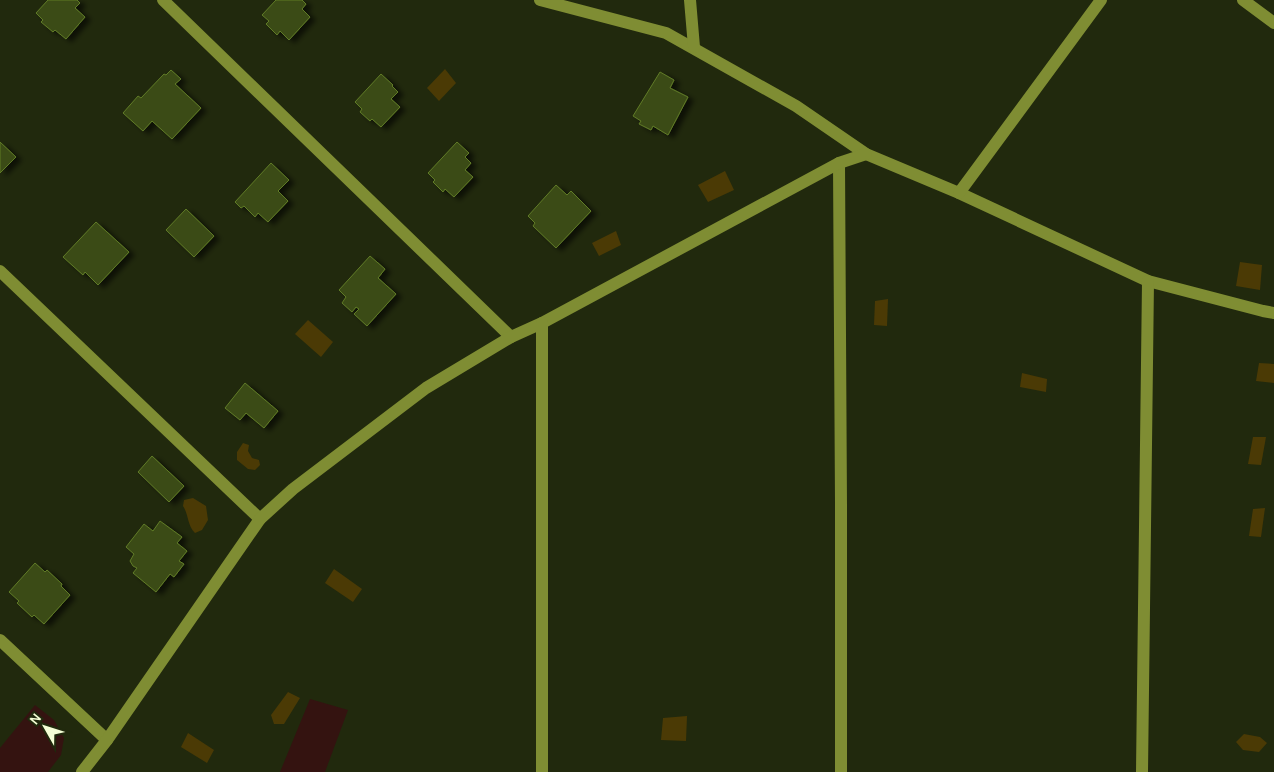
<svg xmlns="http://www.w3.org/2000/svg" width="1274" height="772" font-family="Karla,sans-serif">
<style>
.green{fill:#341310}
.water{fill:#4b3a05}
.building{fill:#3b4c17;stroke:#607b27;filter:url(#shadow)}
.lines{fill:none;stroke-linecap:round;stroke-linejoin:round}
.minor{stroke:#7f8d33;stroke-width:12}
</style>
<defs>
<filter id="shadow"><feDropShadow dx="5.5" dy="3" stdDeviation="2.5" flood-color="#0009"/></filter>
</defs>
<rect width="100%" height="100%" fill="#21290d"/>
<g class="green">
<polygon points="310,699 348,710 325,772 280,772"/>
<polygon points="35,705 54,720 64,738 61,755 48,772 0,772 0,748"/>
</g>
<g class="water">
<polygon points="445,69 456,83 439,101 427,88"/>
<polygon points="725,171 734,190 708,202 698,185"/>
<polygon points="616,231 621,245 599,256 592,243"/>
<polygon points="1240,262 1262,265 1260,290 1236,286"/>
<polygon points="888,299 887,326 874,325 875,301"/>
<polygon points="308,320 333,342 321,357 295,334"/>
<polygon points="1259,363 1274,364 1274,383 1256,381"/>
<polygon points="1022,373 1047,379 1046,392 1020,387"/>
<polygon points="1253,437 1266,437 1261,465 1248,464"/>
<polygon points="243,443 249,445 248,451 252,458 259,460 260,465 255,470 248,469 237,460 237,452"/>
<path d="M193 498 206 506 208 520 202 530 195 533C187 525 189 515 183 506L184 500Z"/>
<polygon points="1265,508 1261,537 1249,536 1253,509"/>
<polygon points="334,569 362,589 353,602 325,583"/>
<polygon points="288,692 300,698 284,724 274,724 271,715"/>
<polygon points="687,716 686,741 661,740 663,718"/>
<polygon points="188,733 214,750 207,763 181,747"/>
<polygon points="1244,734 1260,737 1267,743 1259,752 1243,750 1236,742"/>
</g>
<g class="building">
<polygon points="48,0 77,0 80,3 75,8 85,17 66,39 55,30 53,32 41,22 43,20 36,13"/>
<polygon points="276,0 302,0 306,4 302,9 310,17 289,40 280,31 277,35 266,24 269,21 262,15"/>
<polygon points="171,70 181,79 175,84 201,108 172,139 152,121 143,131 123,113 138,96 141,98 164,74 166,75"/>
<polygon points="660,72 674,80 670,88 688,97 668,135 653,126 651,130 639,124 641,121 633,116"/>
<polygon points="381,74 393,85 392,86 398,92 391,99 400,107 381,127 372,119 370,121 360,112 362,109 355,102"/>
<polygon points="0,142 16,157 0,173"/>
<polygon points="457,142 469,153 465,157 471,163 465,170 473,177 454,197 445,189 443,192 433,182 435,180 428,173"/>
<polygon points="271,163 289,180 278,191 288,201 268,222 258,213 255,217 244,206 241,208 235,202"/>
<polygon points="556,185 567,195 571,191 591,211 556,248 533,226 535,223 528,216"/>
<polygon points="186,209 214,236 194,257 166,230"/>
<polygon points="96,222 129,252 98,285 85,272 83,275 63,257"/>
<polygon points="370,256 385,269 378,278 396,294 367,326 354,314 359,309 356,307 352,312 342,303 346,297 339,290"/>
<polygon points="245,383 278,411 264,428 246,413 240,420 225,408"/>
<polygon points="152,456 184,486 169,502 138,472"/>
<polygon points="160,521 182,537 177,543 187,551 179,561 184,564 174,577 170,574 156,592 133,573 137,568 133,566 130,561 134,554 126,547 144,524 153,531"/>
<polygon points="35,563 45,572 47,570 62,584 61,586 70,595 44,624 34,615 32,617 17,603 19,601 9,592"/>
</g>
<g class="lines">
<g class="minor">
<polyline points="163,0 511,337"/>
<polyline points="540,0 666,33 796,106 866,154 959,193 1148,281 1263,311 1274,313"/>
<polyline points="690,0 694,47"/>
<polyline points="1243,0 1274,23"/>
<polyline points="839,163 841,504 841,772"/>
<polyline points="959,193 1101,0"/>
<polyline points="0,271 260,519"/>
<polyline points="0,640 107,740"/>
<polyline points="82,772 107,740 260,519 293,489 426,388 511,337 542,323 839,163 866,154"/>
<polyline points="542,772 542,323"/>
<polyline points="1142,772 1148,281"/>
</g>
</g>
<g transform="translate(45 727) rotate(309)" stroke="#21290d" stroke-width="4" paint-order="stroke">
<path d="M0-4L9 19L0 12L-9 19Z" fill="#f5ffd6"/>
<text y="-8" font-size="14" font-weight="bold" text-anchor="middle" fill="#f5ffd6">N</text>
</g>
</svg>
